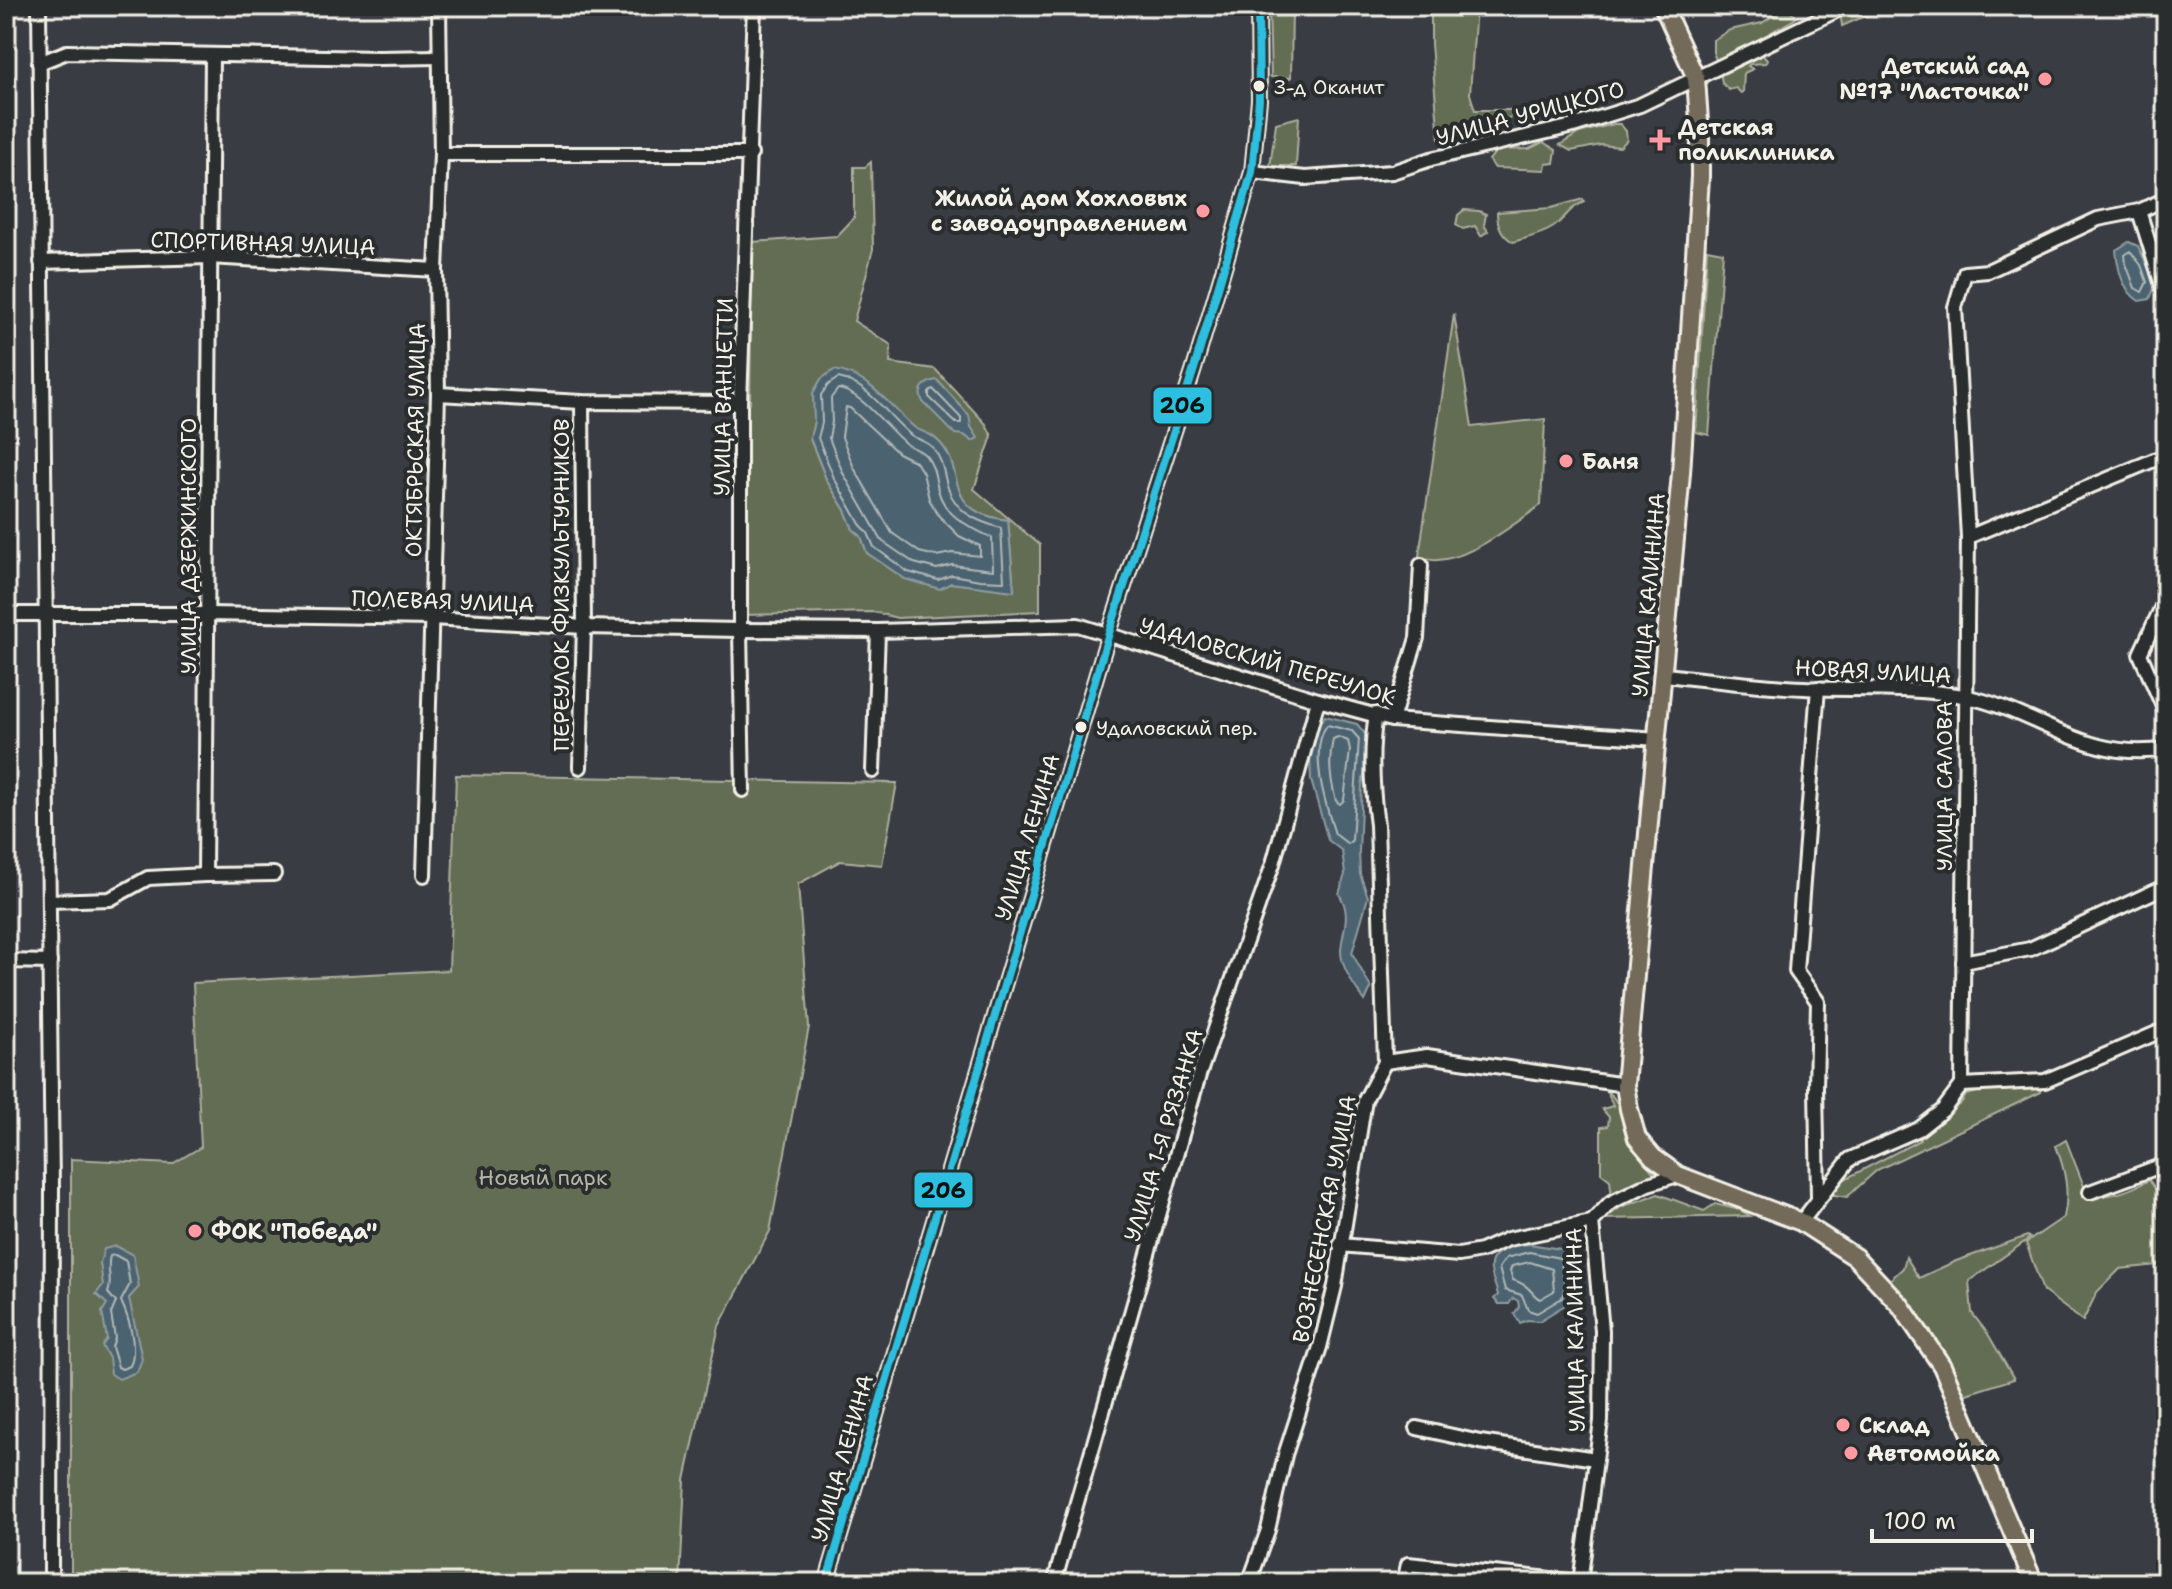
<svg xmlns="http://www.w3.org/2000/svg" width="2172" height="1589" font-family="'Shantell Sans',sans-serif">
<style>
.green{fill:#646d53;stroke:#acaf9e;stroke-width:2;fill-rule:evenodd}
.water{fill:#4c6370;stroke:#8f9ca0;stroke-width:2}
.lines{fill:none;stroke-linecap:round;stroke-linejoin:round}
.shore{stroke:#b1b8b8;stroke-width:2}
.minor-casing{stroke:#f4f1e8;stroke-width:18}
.major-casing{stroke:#f4f1e8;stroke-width:22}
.minor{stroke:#2a2d2e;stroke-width:12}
.major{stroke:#736b5a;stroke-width:16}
.bus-1-casing{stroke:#2a2d2e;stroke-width:14}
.bus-1{stroke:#2dbfdf;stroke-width:8}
.poi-dot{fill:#ff9aa2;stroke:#2a2d2e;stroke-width:3}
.bus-dot{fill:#f4f1e8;stroke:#2a2d2e;stroke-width:3}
.labels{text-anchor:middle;stroke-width:8;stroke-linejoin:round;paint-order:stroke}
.bus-label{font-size:20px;fill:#f4f1e8;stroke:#2a2d2e;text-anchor:start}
.poi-label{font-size:22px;font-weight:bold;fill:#f4f1e8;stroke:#2a2d2e;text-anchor:start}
.street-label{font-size:22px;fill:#f4f1e8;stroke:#2a2d2e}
.park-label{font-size:22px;fill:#b3b6a5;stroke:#2a2d2e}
.line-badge{stroke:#2a2d2e;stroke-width:3}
.pale-badge-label{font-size:22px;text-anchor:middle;font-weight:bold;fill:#111}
</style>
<rect width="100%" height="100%" fill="#393c43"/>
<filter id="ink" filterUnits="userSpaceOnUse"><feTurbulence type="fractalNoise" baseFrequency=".0125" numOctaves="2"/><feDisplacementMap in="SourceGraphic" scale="16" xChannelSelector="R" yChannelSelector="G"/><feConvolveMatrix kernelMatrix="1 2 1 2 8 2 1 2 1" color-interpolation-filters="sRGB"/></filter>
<g filter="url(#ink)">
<g class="green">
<polygon points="1269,6 1292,6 1291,78 1271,77"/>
<polygon points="1431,6 1476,6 1470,94 1475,110 1526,110 1525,113 1439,139 1431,44"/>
<polygon points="1851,6 1888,6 1842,26 1840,11"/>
<polygon points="1786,7 1797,17 1793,20 1750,44 1750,49 1718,65 1713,52 1713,40 1730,30 1762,23"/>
<polygon points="1759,51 1767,60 1766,63 1750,64 1748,66 1753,69 1744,73 1743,92 1741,93 1736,88 1729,90 1722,83 1720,71"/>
<polygon points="1299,117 1296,166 1270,166 1276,123"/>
<polygon points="1614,124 1620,124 1626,131 1627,140 1620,147 1601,145 1571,151 1560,145 1579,133"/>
<polygon points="1543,142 1556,150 1554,163 1546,164 1545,170 1495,168 1489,160 1497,150 1529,149"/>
<path d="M871 162 873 249 854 321 891 345 890 363 935 369 986 424 992 436 974 489 1040 545V611L897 618 874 612 743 615 745 404 750 403 752 242 837 236 854 218V167H865ZM868 384C884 399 901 419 919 431 924 434 932 435 936 439 970 469 937 511 1008 520L1014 590 951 583 886 564 867 553 861 536 853 529 845 510 827 481 810 439 814 422Z"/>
<path d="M1583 199 1584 202C1567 209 1566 219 1552 228 1541 235 1526 238 1513 242 1501 235 1497 225 1497 212L1551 208Z"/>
<polygon points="1464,210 1479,211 1486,214 1484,225 1488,231 1481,236 1475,226 1463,229 1456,225 1458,215"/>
<polygon points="1707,249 1723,252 1709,435 1696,432"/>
<path d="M1454 314 1472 427 1545 419 1541 505C1514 524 1452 575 1419 556Z"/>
<polygon points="456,775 897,783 882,865 840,861 798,884 809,1027 770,1231 719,1326 685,1480 680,1583 71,1583 71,1159 172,1164 201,1147 193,983 449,970"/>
<polygon points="2035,1085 2041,1089 2041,1092 1877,1170 1847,1197 1828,1194 1843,1180 1920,1140 1919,1134 1961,1103 1966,1095 1996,1087"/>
<path d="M1607 1091C1623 1104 1624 1123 1633 1142 1639 1153 1647 1164 1655 1175L1651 1179 1612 1198 1610 1180 1601 1173V1127L1608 1126 1609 1117 1602 1109 1613 1106Z"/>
<path d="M2066 1140 2087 1194C2106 1200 2131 1190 2149 1180L2166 1203V1286L2158 1265 2120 1269 2097 1292 2083 1321 2043 1291 2026 1243 2064 1217C2070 1192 2065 1170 2056 1146Z"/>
<polygon points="1658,1194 1704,1211 1715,1204 1740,1210 1750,1216 1605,1219 1621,1207"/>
<polygon points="2027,1236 2030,1238 1969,1281 1972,1313 1988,1334 2014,1379 1963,1395 1896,1294 1891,1279 1903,1268 1906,1257 1919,1278 1956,1261"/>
</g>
<g class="water">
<path d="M2129 242 2138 246 2156 283 2150 299 2139 301C2122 290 2118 270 2116 250Z"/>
<path d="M834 370C869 375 889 405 914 427 921 432 930 433 936 439 970 469 938 512 1008 520L1014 591 951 583 940 589 905 579 867 553 861 536 853 529 845 510 827 481 810 438 814 422 813 393 821 379Z"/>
<path d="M937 380 969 415 971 427 978 438 972 441 964 435 955 434 923 402C916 389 925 382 937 380Z"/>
<path d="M1325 716 1357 724 1366 735 1368 751 1362 786 1359 852 1360 874 1368 897 1352 953 1371 988 1365 1001C1355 988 1340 967 1341 949 1343 928 1352 914 1339 894L1345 874 1342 851 1328 840 1311 780 1310 757 1316 726Z"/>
<path d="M1529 1244 1567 1250 1573 1285 1570 1302 1539 1321 1527 1320 1520 1323 1514 1314 1519 1307 1518 1301 1513 1298 1509 1304H1499L1494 1299 1498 1295C1496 1287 1492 1278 1491 1270 1488 1250 1515 1245 1529 1244Z"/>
<polygon points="116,1246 133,1255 139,1287 129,1298 142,1359 137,1372 119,1379 111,1374 109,1358 102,1346 107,1339 102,1312 107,1304 96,1294 103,1285 100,1263 104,1249"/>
</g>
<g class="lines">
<g class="shore">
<polygon points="2130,251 2141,265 2147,282 2142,292 2135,288 2126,264 2125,255"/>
<path d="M838 378C869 383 888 417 911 435 918 440 927 441 933 448 944 462 943 473 948 488 956 513 979 522 1001 528L1004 581 980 580 952 575 938 580 908 572 874 547 868 533 860 524 834 478 818 438 822 423 821 395 828 385Z"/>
<path d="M838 389C859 390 888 429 905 443 911 448 920 449 926 456 935 467 935 477 938 490 945 517 970 527 992 538L993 570 952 565 937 569 914 563 882 541 843 473 829 438 832 422 831 398Z"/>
<polygon points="933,389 961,418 961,423 956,423 929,397 929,392"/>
<polygon points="846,407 850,408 898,453 916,462 923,473 929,499 939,516 959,536 980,546 980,556 952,553 936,556 919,552 892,533 854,468 842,437"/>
<path d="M1327 725 1352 731 1359 739 1352 840 1348 844 1335 834C1326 806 1308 751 1327 725Z"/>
<path d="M1338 737 1348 741 1350 750 1344 800 1340 804 1336 801C1330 778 1328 762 1333 739Z"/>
<polygon points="1529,1252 1560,1258 1565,1285 1562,1298 1537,1313 1528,1310 1522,1295 1505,1290 1499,1268 1506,1258"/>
<path d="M115 1255 126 1261 130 1284 121 1301C129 1318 138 1348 130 1366L122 1369 118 1367 112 1347 115 1338 111 1314 116 1302 108 1293C113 1281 106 1269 110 1256Z"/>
<path d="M1530 1262 1552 1269 1554 1291 1540 1299C1531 1295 1531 1285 1513 1280L1510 1271 1512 1266Z"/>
</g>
<defs>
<g id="minor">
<polyline points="39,6 52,1187 51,1583"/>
<polyline points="39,63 67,52 379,58 438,57"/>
<polyline points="441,154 751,154"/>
<polyline points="1252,172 1305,178 1392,172 1431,159 1573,126 1640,105 1846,6"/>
<polyline points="2139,211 2166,298"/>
<polyline points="41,262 209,257 436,270"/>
<polyline points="438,394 582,402 740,403"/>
<polyline points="1968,537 2166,455"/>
<polyline points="2166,598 2140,654 2166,713"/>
<polyline points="6,614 208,614 432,618 584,627 740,630 878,631 1078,625 1318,700 1392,720 1657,739"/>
<path d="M1664 675C1711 680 1757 686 1804 688 1853 690 1915 687 1963 696 2037 710 2085 763 2166 749"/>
<polyline points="1392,720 1417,638 1421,565"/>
<polyline points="580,767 584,627 582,402"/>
<polyline points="873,771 878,631"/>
<polyline points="743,790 740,630 740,403 754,6"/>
<polyline points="205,875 274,874"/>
<polyline points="424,875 438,394 436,270 441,154 439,6"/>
<polyline points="49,901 110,899 148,878 205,875 212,55"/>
<polyline points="6,961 50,962"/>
<polyline points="1963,962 2030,949 2166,886"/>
<polyline points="1385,1062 1427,1056 1625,1085"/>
<polyline points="1962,1085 2045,1081 2166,1029"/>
<polyline points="2090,1192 2166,1164"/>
<polyline points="1818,1197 1816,1088 1818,1002 1796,971 1818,688"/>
<polyline points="1801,1222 1850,1159 1919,1129 1943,1110 1962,1085 1968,537 1955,307 1965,273 1988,271 2098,219 2139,211 2166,199"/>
<polyline points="1340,1245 1459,1255 1481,1251 1508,1239 1592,1222"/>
<polyline points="1417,1428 1480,1442 1596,1459"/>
<polyline points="826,1583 1109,633 1194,369 1252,172 1259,100 1258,6"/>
<polyline points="1054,1583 1199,1075 1273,864 1318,700"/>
<path d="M1249 1583 1268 1530 1285 1455 1320 1347 1335 1286 1365 1100 1385 1062 1377 825C1372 788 1370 751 1376 714"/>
<polyline points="1404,1583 1408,1564 1589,1583"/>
<polyline points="1580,1583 1601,1421 1602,1331 1592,1222 1610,1203 1648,1184 1678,1175"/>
</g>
<polyline id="major" points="1663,6 1696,78 1700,136 1700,177 1681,473 1625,1085 1629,1109 1637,1138 1653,1157 1678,1175 1801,1222 1855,1257 1901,1306 1942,1366 2034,1583"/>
</defs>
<use href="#minor" class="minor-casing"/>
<use href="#major" class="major-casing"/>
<use href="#minor" class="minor"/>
<use href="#major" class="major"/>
<defs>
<polyline id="bus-1" points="826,1583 1109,633 1194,369 1252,172 1259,100 1258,6"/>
</defs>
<use href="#bus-1" class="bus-1-casing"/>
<use href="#bus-1" class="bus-1"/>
</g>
</g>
<g class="poi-dot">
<circle cx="2045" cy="79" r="8"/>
<path d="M1656 128h8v8h8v8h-8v8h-8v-8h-8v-8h8z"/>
<circle cx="1203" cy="211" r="8"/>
<circle cx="1566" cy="461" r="8"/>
<circle cx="195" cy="1231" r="8"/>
<circle cx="1843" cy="1425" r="8"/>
<circle cx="1851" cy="1453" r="8"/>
</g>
<g class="bus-dot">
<circle cx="1259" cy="86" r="7"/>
<circle cx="1081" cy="727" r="7"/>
</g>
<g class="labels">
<g class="bus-label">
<text x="1274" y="94">З-д Оканит</text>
<text x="1096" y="735">Удаловский пер.</text>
</g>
<g class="poi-label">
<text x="2029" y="74" text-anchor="end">Детский сад<tspan x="2029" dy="25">№17 "Ласточка"</tspan></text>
<text x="1678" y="135">Детская<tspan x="1678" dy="25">поликлиника</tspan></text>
<text x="1187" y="206" text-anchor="end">Жилой дом Хохловых<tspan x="1187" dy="25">с заводоуправлением</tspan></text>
<text x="1582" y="469">Баня</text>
<text x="211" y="1239">ФОК "Победа"</text>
<text x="1859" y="1433">Склад</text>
<text x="1867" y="1461">Автомойка</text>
</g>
<g class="street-label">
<text transform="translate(1530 113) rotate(-15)" y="8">УЛИЦА УРИЦКОГО</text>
<text transform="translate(263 243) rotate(2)" y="8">СПОРТИВНАЯ УЛИЦА</text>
<text transform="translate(723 397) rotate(-89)" y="8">УЛИЦА ВАНЦЕТТИ</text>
<text transform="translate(415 440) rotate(-89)" y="8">ОКТЯБРЬСКАЯ УЛИЦА</text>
<text transform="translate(188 546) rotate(-90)" y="8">УЛИЦА ДЗЕРЖИНСКОГО</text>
<text transform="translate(561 585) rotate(-90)" y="8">ПЕРЕУЛОК ФИЗКУЛЬТУРНИКОВ</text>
<text transform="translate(1648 595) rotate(-85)" y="8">УЛИЦА КАЛИНИНА</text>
<text transform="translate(443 601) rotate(2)" y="8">ПОЛЕВАЯ УЛИЦА</text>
<text transform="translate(1268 661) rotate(16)" y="8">УДАЛОВСКИЙ ПЕРЕУЛОК</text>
<text transform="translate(1873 671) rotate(3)" y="8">НОВАЯ УЛИЦА</text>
<text transform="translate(1944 786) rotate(-90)" y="8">УЛИЦА САЛОВА</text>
<text transform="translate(1027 837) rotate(-73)" y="8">УЛИЦА ЛЕНИНА</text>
<text transform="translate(1163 1135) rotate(-73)" y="8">УЛИЦА 1-Я РЯЗАНКА</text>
<text transform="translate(1324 1219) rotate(-79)" y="8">ВОЗНЕСЕНСКАЯ УЛИЦА</text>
<text transform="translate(1575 1330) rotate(-91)" y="8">УЛИЦА КАЛИНИНА</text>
<text transform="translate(842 1458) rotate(-74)" y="8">УЛИЦА ЛЕНИНА</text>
</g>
<g class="park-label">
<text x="543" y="1185">Новый парк</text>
</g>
</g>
<g class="line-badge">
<rect x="1152" y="386" width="61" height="39" rx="8" fill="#2dbfdf"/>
<rect x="913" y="1171" width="61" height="38" rx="8" fill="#2dbfdf"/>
</g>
<g class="pale-badge-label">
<text x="1182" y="413">206</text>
<text x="943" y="1198">206</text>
</g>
<rect width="2172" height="1589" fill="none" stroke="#2a2d2e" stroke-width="32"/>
<rect x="16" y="16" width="2140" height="1557" fill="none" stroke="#f4f1e8" stroke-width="3" filter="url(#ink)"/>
<path d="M1872 1529v12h160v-12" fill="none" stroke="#f4f1e8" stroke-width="4"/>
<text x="1884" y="1529" font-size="24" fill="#f4f1e8" stroke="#2a2d2e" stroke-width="6" paint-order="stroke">100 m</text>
</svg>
